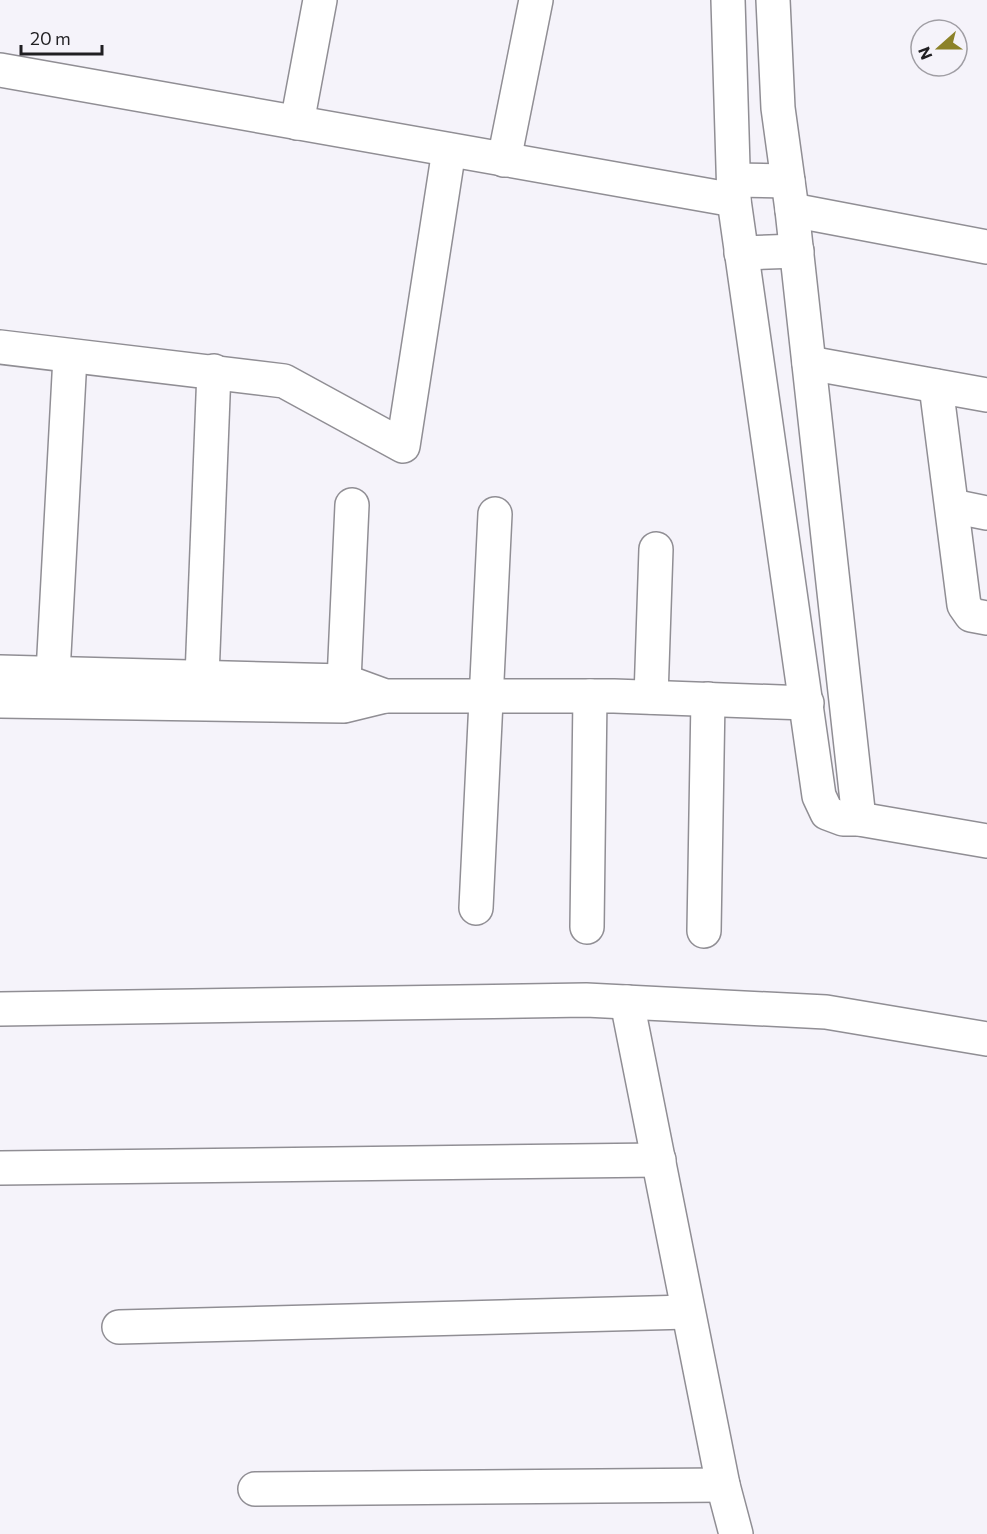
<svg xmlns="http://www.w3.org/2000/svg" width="987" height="1534" font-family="Commissioner,sans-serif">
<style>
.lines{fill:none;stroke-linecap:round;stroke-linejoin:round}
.minor-casing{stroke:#908e94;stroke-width:36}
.minor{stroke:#fff;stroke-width:33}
</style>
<rect width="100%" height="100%" fill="#f5f3fa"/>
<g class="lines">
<defs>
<g id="minor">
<polyline points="728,0 734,200 819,796 827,813 843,819 859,819 987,841"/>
<polyline points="773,0 778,108 792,210 859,819"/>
<polyline points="0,70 734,200"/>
<polyline points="297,123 320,0"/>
<polyline points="504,160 536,0"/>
<polyline points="734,180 788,181"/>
<polyline points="792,210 987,247"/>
<polyline points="741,253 797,251"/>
<polyline points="0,347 284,381 403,446 449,150"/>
<polyline points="809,363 987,395"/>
<polyline points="936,386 964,605 971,615 987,618"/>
<polyline points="952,506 987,513"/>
<polyline points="0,672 344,681 385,696 614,696 807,703"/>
<polyline points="53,673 70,357"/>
<polyline points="202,677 214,371"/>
<polyline points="344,681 352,505"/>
<polyline points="651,697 656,549"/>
<polyline points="0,701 344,706 385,696"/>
<polyline points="476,908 495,514"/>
<polyline points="587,927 590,696"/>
<polyline points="704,931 708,699"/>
<polyline points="627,1002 723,1485 736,1534"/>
<polyline points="0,1009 586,1000 826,1012 987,1039"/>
<polyline points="0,1168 659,1160"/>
<polyline points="119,1327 688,1312"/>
<polyline points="255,1489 723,1485"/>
</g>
</defs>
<use href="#minor" class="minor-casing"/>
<use href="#minor" class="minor"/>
</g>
<g transform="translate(939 48) rotate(249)"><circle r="28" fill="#f5f3fa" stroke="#a09ea4" stroke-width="1.5"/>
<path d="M0-4.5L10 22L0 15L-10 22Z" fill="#8c8229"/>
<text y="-9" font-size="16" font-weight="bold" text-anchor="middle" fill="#201f22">N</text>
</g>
<path d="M21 45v9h81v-9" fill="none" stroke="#201f22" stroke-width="3"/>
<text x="30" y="45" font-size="18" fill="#201f22" stroke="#f5f3fa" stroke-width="4.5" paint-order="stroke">20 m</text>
</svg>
